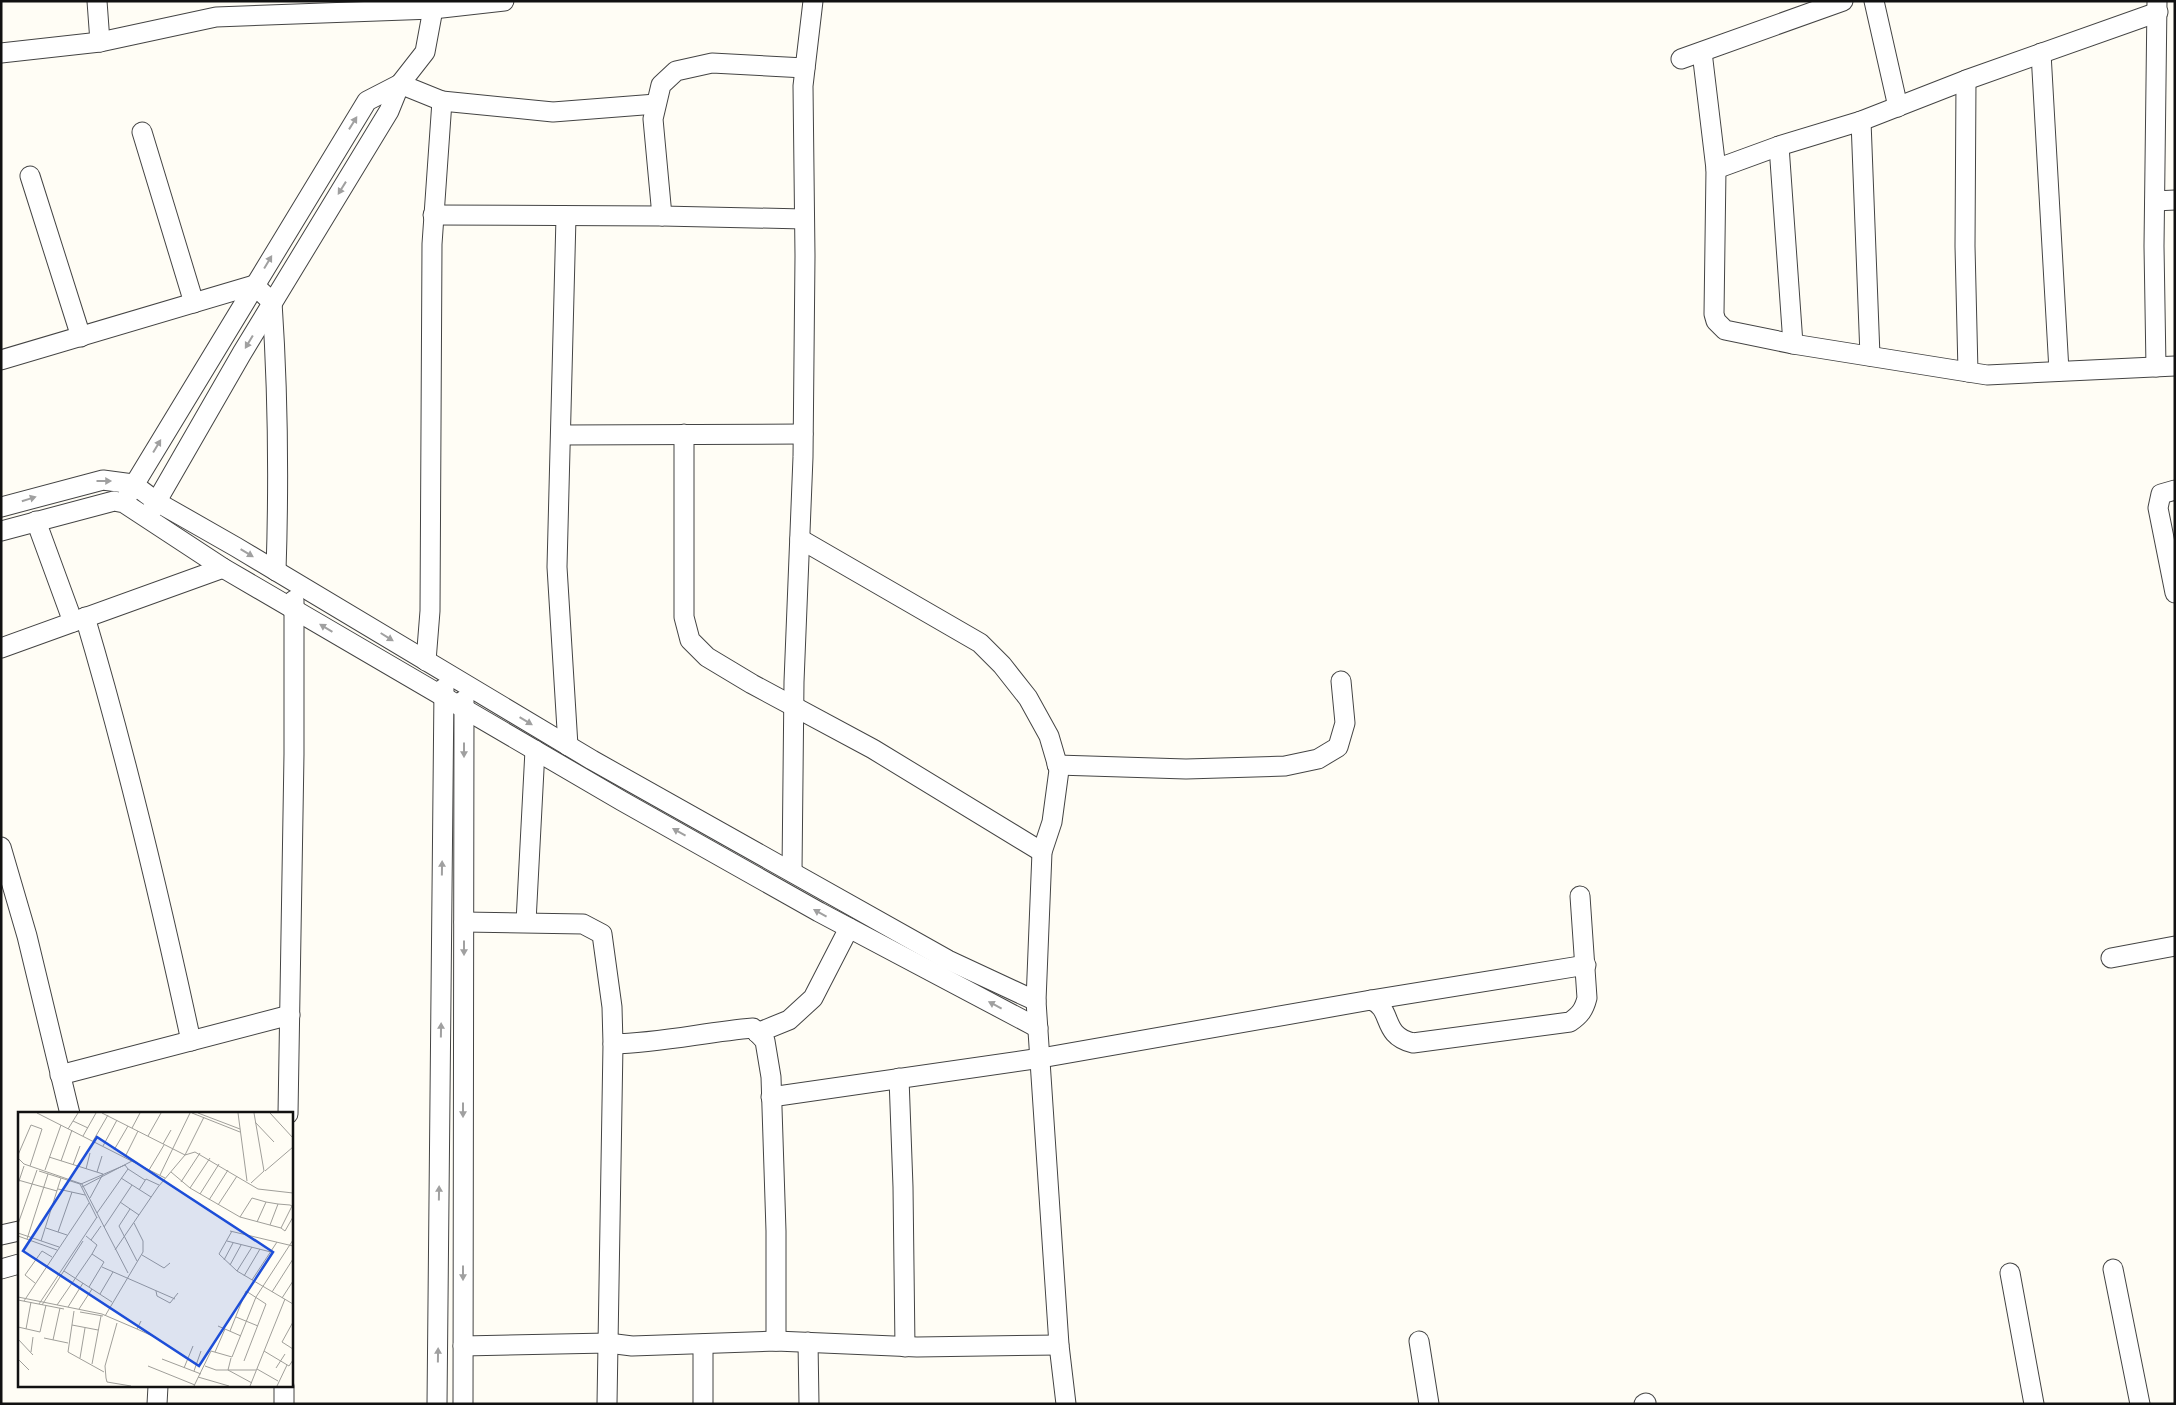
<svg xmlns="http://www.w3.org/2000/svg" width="2176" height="1405" font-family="Bitter,serif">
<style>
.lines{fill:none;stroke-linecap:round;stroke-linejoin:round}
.street-casing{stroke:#444;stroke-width:21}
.street{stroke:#fff;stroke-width:19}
.oneway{fill:#a0a0a0}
.inset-road{fill:none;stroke:#a09f9a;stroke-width:1}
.view{fill:#1d4ed8;fill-opacity:0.15;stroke:#1d4ed8;stroke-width:2.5}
.inset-edge{fill:none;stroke:#111;stroke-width:2.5}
</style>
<rect width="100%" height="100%" fill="#fffdf5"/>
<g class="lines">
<defs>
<g id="street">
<polyline points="97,1 100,42"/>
<polyline points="1874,1 1898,107"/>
<polyline points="1702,52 1716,169 1714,314 1716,321 1725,330 1793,344 1968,372"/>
<polyline points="1,53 100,42 216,17 433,9 504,1"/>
<polyline points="2041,53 2059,371"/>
<polyline points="1681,59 1843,1"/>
<polyline points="1966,80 1965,246 1968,372 1987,375 2175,366"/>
<polyline points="442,101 553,112 656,104"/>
<polyline points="1861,121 1870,356"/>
<polyline points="142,132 194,303"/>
<polyline points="1779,146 1793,344"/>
<polyline points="1716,169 1779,146 1861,121 1966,80 2158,12"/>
<polyline points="30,176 81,337"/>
<polyline points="2155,201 2175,200"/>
<polyline points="433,215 662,216 804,219"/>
<polyline points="662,216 653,119 661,85 676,71 712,63 805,68"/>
<polyline points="566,217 557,567 568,746"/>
<path d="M1 360 254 285 272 302C278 392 279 481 276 571"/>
<polyline points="2156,367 2154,246 2157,1"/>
<polyline points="684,434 684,617 690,640 707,657 752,684 873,749 1042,852"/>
<polyline points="561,435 803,434"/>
<polyline points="2175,490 2161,494 2158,508 2175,593"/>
<polyline points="128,495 367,101 400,84 442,101 432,244 430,611 426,661"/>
<polyline points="1,507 103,480 133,484 157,502 236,547 592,760 948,960 1036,1001"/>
<polyline points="150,513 242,353 389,111 400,84 425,52 433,9"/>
<polyline points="36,521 73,622"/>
<polyline points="1,531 114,501 124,503 223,568 622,801 819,912 1038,1028"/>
<polyline points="800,539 980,643 1002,665 1028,698 1049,736 1059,770 1052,822 1042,852 1036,1001 1059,1345 1066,1404"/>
<path d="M85 617C127 758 160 898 191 1041"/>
<polyline points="1,648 223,568"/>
<polyline points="1057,765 1186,769 1285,766 1318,759 1338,747 1345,723 1341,681"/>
<polyline points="1,847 27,936 70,1114"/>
<polyline points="792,871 794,682 803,457 805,256 803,86 813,1"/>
<path d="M464 922 583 924 602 934 612 1007 613 1044C660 1043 706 1032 753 1028L765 1041 771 1077 776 1231V1341"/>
<polyline points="526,922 535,750"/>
<polyline points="2111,958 2175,946"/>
<path d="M1371 1000C1394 1009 1380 1035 1413 1043L1570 1022C1580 1015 1584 1010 1587 998L1580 896"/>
<polyline points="757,1033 789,1020 813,998 849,928"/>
<polyline points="60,1075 290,1015"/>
<polyline points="899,1078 903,1187 905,1347"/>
<polyline points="771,1097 1041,1058 1371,1000 1586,965"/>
<polyline points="288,1114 294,754 294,600"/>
<polyline points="1,1235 19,1231"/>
<polyline points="1,1269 19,1264"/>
<polyline points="2113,1269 2140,1404"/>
<polyline points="2010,1273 2034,1404"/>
<polyline points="1419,1341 1429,1404"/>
<polyline points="808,1342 809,1404"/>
<polyline points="463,1346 608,1343 632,1346 776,1341 917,1347 1059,1345"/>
<polyline points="157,1404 158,1386"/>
<polyline points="284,1404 284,1386"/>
<polyline points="437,1404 444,688"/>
<polyline points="463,1404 464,700"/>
<polyline points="607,1404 613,1044"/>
<polyline points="703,1404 703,1344"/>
<polyline points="1644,1404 1646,1403"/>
</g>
</defs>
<use href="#street" class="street-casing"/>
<use href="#street" class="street"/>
</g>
<defs><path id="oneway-solid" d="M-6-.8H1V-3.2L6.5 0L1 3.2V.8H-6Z" transform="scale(1.25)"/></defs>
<g class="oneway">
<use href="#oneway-solid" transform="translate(353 123) rotate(-58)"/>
<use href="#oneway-solid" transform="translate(342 188) rotate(122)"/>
<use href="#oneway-solid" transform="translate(268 262) rotate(-59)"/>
<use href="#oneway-solid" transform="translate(249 342) rotate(121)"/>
<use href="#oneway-solid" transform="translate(157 446) rotate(-59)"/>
<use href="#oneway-solid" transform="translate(104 481)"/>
<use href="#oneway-solid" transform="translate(29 499) rotate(-17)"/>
<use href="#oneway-solid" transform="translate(247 553) rotate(31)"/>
<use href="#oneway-solid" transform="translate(326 628) rotate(-149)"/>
<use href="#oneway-solid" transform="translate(387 637) rotate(32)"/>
<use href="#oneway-solid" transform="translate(526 721) rotate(31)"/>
<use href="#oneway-solid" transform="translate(464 750) rotate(90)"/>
<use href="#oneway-solid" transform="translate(679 832) rotate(-151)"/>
<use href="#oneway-solid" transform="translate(442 868) rotate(-89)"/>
<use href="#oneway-solid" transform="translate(820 913) rotate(-151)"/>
<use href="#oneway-solid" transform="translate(464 948) rotate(90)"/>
<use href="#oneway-solid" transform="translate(995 1005) rotate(-152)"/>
<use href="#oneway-solid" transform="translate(441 1030) rotate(-89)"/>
<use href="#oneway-solid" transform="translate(463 1110) rotate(90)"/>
<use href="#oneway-solid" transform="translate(439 1193) rotate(-89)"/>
<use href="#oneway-solid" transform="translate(463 1273) rotate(90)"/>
<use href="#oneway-solid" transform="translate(438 1355) rotate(-89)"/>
</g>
<g transform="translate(18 1112)">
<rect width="275" height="275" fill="#fffdf5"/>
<path class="inset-road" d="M19 1 147 66M84 1 167 43 186 5M174 1 222 20M180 1 222 17M220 1 229 69M252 1 275 26M55 9 70 16M237 10 256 30M114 16 122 1M50 17 60 1M65 24 78 1M130 24 143 1M75 29 90 3M145 32 153 18M85 34 99 8M96 38 110 14M0 43 13 13 24 17 12 54M31 45 85 62 72 86M107 45 120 19M0 46 6 52 64 72 110 161M43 49 54 18M55 53 62 34M68 57 72 41M110 57 127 68M27 58 43 13M131 58 146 33M21 59 62 72 79 106M247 59 275 35M79 60 84 44M153 60 172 76 222 105M142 63 172 1M103 66 133 85M0 68 39 79M163 70 182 41M233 71 246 59 236 1M0 72 6 54M63 72 107 53M64 75 114 49M172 76 192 46M40 77 67 83M121 78 128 67 141 73M182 82 201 52M191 88 210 58M102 90 121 103M200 93 219 64M274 94 263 116 222 105 234 86 248 90 260 92 272 93 274 94H275M112 97 101 114 119 149M79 101 110 57 107 53M239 110 248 90M0 112 19 58M252 113 260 92M86 115 114 73M28 116 49 123M263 116 267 119 275 105M212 119 275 134M214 119 201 142 219 159M40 120 54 80M0 121 41 135M0 124 39 138M68 124 79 133 74 142 86 150 71 175M9 127 30 62M73 128 83 114M23 129 43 66M209 129 253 140M234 135 219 159 275 192M97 138 140 75 167 43 177 40 240 77 275 81M124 143 146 156 152 151M206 148 215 131M212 153 223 133M84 155 157 187M46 159 94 190M226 164 242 137M234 168 259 130M17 171 7 163 24 139 34 145M138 179 139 184 152 191 160 181M254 180 275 147M82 182 95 160M0 185 84 202 119 217 123 209M264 186 275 169M0 188 46 197M6 189 71 91M21 192 79 105M24 193 65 129M39 193 74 142M50 195 65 171M61 197 74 177M56 199 50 240 86 260M62 200 85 204M87 204 125 140V129L116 111M218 205 240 214M275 210 264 230 275 237M99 211 87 254 88 266 89 270 113 274M54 213 80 218M200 214 223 224M0 215 22 220 28 193M8 217 13 190M119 217 139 226M212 219 228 179 248 192 226 249M26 226 50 231M0 227 15 243M35 228 42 196M246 239 271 254 275 248M13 240 15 225M197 240 207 217M62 246 67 216M213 246 210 258 234 271M0 247 11 258M144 247 183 262M74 252 83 204M130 254 177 273M187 254 198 258H238M166 256 175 234M258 256 267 242M239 257 260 269M176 259 183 239M180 265 211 274M176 274 193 239 214 245 238 185 275 128M232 274 267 187M259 274 269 253"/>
<path class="view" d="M79 25 255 140 181 254 5 139Z"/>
<rect width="275" height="275" class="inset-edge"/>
</g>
<rect width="2176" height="1405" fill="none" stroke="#111111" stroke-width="5"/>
</svg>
